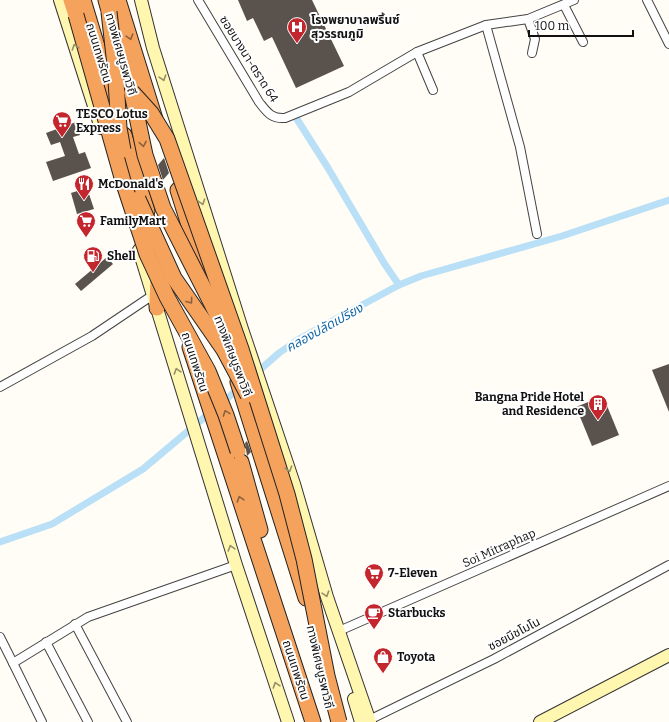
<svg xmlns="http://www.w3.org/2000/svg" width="669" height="722" font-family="Bitter,'Noto Sans Thai',serif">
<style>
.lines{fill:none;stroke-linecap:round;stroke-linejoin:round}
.canal{stroke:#b9e0f7;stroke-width:7}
.building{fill:#5a524d}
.street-casing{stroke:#444;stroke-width:10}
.secondary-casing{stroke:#333;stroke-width:14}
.highway-casing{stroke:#222;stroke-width:17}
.street{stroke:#fff;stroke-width:8}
.secondary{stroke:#fff6b0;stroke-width:12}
.highway{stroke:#f5a25d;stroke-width:15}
.highway-bridge-casing{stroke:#222;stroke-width:17;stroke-linecap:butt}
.highway-bridge{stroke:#f5a25d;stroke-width:15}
.oneway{stroke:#8e613b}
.oneway2{stroke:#948f68}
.labels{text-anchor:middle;stroke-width:4;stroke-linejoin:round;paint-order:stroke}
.poi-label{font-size:12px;font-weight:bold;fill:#111;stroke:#fff;text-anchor:start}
.street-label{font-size:12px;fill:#111;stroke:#fff}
.water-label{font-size:13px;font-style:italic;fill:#1768a6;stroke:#fff}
</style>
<rect width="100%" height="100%" fill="#fffdf5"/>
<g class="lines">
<g class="canal">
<polyline points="295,116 328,168 384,263 399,285"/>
<polyline points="255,374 279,353 299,339 399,285 421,276 562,236 669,200"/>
<polyline points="220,405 241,386"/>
<polyline points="0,542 52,524 143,469 212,411"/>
</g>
</g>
<g class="building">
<polygon points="238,0 312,0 344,66 296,88 272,37 264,41 253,18 247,21"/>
<polygon points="76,122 80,135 73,137 79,154 85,152 91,168 53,181 46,162 65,156 60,142 51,145 46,133"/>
<polygon points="164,158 169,173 163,180 158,165"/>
<polygon points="87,188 94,209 77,214 71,193"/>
<polygon points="107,257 113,264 81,291 75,284"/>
<polygon points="669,364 669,412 652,370"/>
<polygon points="603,396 619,435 592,446 576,407"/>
<polygon points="247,441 251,452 247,456 245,443"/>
</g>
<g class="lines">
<defs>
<g id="street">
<path d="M198 0 259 102C267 112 271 119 285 118L349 92 417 52 486 25 528 19 574 0"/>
<polyline points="647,0 669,44"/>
<polyline points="564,5 583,42"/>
<polyline points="528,19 535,39 532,53"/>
<polyline points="486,25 520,147 537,234"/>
<polyline points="417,52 433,90"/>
<polyline points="0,387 92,336 153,295"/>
<polyline points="75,624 127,722"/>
<polyline points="339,631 669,486"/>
<polyline points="0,637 13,663"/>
<polyline points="46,642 88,722"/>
<polyline points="369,720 494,659 669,565"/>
<polyline points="42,722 13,663 88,617 236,565"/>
</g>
<g id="secondary">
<polyline points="60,0 101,128"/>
<polyline points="141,0 153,48 242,329 294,484 327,597 370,722"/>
<polyline points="139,250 236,565 288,722"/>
<polyline points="354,699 361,722"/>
<polyline points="540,722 669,655"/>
</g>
<g id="highway">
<polyline points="71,0 76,15"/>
<polyline points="83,0 115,106"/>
<polyline points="106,0 132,92"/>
<polyline points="118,0 155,119"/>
<polyline points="124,135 147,211"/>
<polyline points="178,190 209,289"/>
<polyline points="157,308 158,275"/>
<polyline points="190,347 313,722"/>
<polyline points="238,382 306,598"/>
<polyline points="241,462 260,530"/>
</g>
</defs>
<use href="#street" class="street-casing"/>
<use href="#secondary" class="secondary-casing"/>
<use href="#highway" class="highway-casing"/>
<use href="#street" class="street"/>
<use href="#secondary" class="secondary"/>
<use href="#highway" class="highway"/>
<defs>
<g id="highway-bridge">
<polyline points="109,12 115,65 119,128 123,150"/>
<polyline points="76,15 123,181 147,254 167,297 208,371 226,415 238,451"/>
<polyline points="132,92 151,113 167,139 241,349 287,494 304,559 327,676 339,722"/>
<polyline points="132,93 145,155 163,208 224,328"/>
<polyline points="138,199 174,278 224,350 248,395"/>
</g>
</defs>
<use href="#highway-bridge" class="highway-bridge-casing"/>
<use href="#highway-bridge" class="highway-bridge"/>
</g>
<defs><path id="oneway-chevron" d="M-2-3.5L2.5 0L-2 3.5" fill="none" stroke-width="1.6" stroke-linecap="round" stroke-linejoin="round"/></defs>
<g class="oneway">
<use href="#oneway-chevron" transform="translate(130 37) rotate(73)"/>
<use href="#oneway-chevron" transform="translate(143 144) rotate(79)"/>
<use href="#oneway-chevron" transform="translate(190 301) rotate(54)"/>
<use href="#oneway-chevron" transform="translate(226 413) rotate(-110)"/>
<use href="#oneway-chevron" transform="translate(240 499) rotate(-108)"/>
</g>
<g class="oneway2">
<use href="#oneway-chevron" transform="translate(75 47) rotate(-108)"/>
<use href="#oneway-chevron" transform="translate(163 78) rotate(72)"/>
<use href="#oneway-chevron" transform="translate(202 202) rotate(72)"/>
<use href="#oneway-chevron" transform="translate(177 371) rotate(-107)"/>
<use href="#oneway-chevron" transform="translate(289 469) rotate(71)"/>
<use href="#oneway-chevron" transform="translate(231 548) rotate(-107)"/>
<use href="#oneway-chevron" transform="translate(326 594) rotate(72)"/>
<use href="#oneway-chevron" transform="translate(276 685) rotate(-108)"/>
</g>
<defs>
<symbol id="hospital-pin" viewBox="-11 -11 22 30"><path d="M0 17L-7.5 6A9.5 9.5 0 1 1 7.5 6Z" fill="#c4262e" stroke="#fff"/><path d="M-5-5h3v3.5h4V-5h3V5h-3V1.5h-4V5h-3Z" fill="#fff"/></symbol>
<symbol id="supermarket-pin" viewBox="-11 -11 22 30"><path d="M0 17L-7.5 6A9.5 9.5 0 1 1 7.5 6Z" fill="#c4262e" stroke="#fff"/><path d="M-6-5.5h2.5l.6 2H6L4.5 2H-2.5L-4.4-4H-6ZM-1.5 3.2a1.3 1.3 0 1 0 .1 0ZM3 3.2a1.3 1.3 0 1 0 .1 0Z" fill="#fff"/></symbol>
<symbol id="restaurant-pin" viewBox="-11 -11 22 30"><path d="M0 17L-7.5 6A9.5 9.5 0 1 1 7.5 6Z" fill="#c4262e" stroke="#fff"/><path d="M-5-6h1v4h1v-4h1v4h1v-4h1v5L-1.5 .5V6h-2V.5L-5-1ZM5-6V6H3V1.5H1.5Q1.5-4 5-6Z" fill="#fff"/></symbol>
<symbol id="fuel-pin" viewBox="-11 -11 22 30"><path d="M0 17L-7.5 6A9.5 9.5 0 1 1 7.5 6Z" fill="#c4262e" stroke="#fff"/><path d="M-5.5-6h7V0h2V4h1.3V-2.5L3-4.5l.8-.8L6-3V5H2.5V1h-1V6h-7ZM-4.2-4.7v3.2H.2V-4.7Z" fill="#fff"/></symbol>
<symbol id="building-pin" viewBox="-11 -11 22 30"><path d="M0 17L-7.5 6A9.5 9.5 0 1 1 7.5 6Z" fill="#c4262e" stroke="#fff"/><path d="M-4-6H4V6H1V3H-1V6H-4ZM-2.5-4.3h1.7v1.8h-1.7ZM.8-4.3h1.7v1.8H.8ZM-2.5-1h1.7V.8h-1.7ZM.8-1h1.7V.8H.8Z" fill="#fff"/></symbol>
<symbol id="cafe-pin" viewBox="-11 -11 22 30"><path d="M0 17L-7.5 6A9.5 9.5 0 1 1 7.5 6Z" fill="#c4262e" stroke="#fff"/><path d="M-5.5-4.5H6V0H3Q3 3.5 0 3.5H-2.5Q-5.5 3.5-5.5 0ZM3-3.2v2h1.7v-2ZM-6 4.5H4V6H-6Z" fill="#fff"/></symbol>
<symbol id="shop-pin" viewBox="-11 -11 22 30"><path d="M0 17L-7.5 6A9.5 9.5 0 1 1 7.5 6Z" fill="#c4262e" stroke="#fff"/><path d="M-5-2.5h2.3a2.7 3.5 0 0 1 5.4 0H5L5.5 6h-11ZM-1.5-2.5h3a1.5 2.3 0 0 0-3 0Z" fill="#fff"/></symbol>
</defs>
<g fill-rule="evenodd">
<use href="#hospital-pin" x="286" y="16" width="22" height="30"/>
<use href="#supermarket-pin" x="51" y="110" width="22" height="30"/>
<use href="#restaurant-pin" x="73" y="173" width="22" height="30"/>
<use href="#supermarket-pin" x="75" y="210" width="22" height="30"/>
<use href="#fuel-pin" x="82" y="245" width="22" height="30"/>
<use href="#building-pin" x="587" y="393" width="22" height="30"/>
<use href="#supermarket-pin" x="363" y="562" width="22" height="30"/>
<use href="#cafe-pin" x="363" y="602" width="22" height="30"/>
<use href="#shop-pin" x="372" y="646" width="22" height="30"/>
</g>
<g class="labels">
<g class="poi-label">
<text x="311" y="24">โรงพยาบาลพริ้นซ์<tspan x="311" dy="14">สุวรรณภูมิ</tspan></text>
<text x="76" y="118">TESCO Lotus<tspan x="76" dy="14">Express</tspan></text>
<text x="98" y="188">McDonald's</text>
<text x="100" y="225">FamilyMart</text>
<text x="107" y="260">Shell</text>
<text x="584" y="401" text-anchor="end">Bangna Pride Hotel<tspan x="584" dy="14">and Residence</tspan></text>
<text x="388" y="577">7-Eleven</text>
<text x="388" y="617">Starbucks</text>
<text x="397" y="661">Toyota</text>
</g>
<g class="street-label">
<text transform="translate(99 53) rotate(73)" y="4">ถนนเทพรัตน</text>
<text transform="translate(121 54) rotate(74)" y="4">ทางพิเศษบูรพาวิถี</text>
<text transform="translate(249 59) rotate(58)" y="4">ซอยบางนา-ตราด 64</text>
<text transform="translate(233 356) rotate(69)" y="4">ทางพิเศษบูรพาวิถี</text>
<text transform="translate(195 362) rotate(72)" y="4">ถนนเทพรัตน</text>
<text transform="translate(499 548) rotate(-24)" y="4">Soi Mitraphap</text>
<text transform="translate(514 634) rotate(-28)" y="4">ซอยนีชโมโน</text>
<text transform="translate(320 667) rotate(77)" y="4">ทางพิเศษบูรพาวิถี</text>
<text transform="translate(296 670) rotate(72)" y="4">ถนนเทพรัตน</text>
</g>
<g class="water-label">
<text transform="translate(324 327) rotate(-29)" y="5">คลองปลัดเปรียง</text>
</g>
</g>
<path d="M529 30v6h104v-6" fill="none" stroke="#111111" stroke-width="2"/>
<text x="535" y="30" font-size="12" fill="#111111" stroke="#ffffff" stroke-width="3" paint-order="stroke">100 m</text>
</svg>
